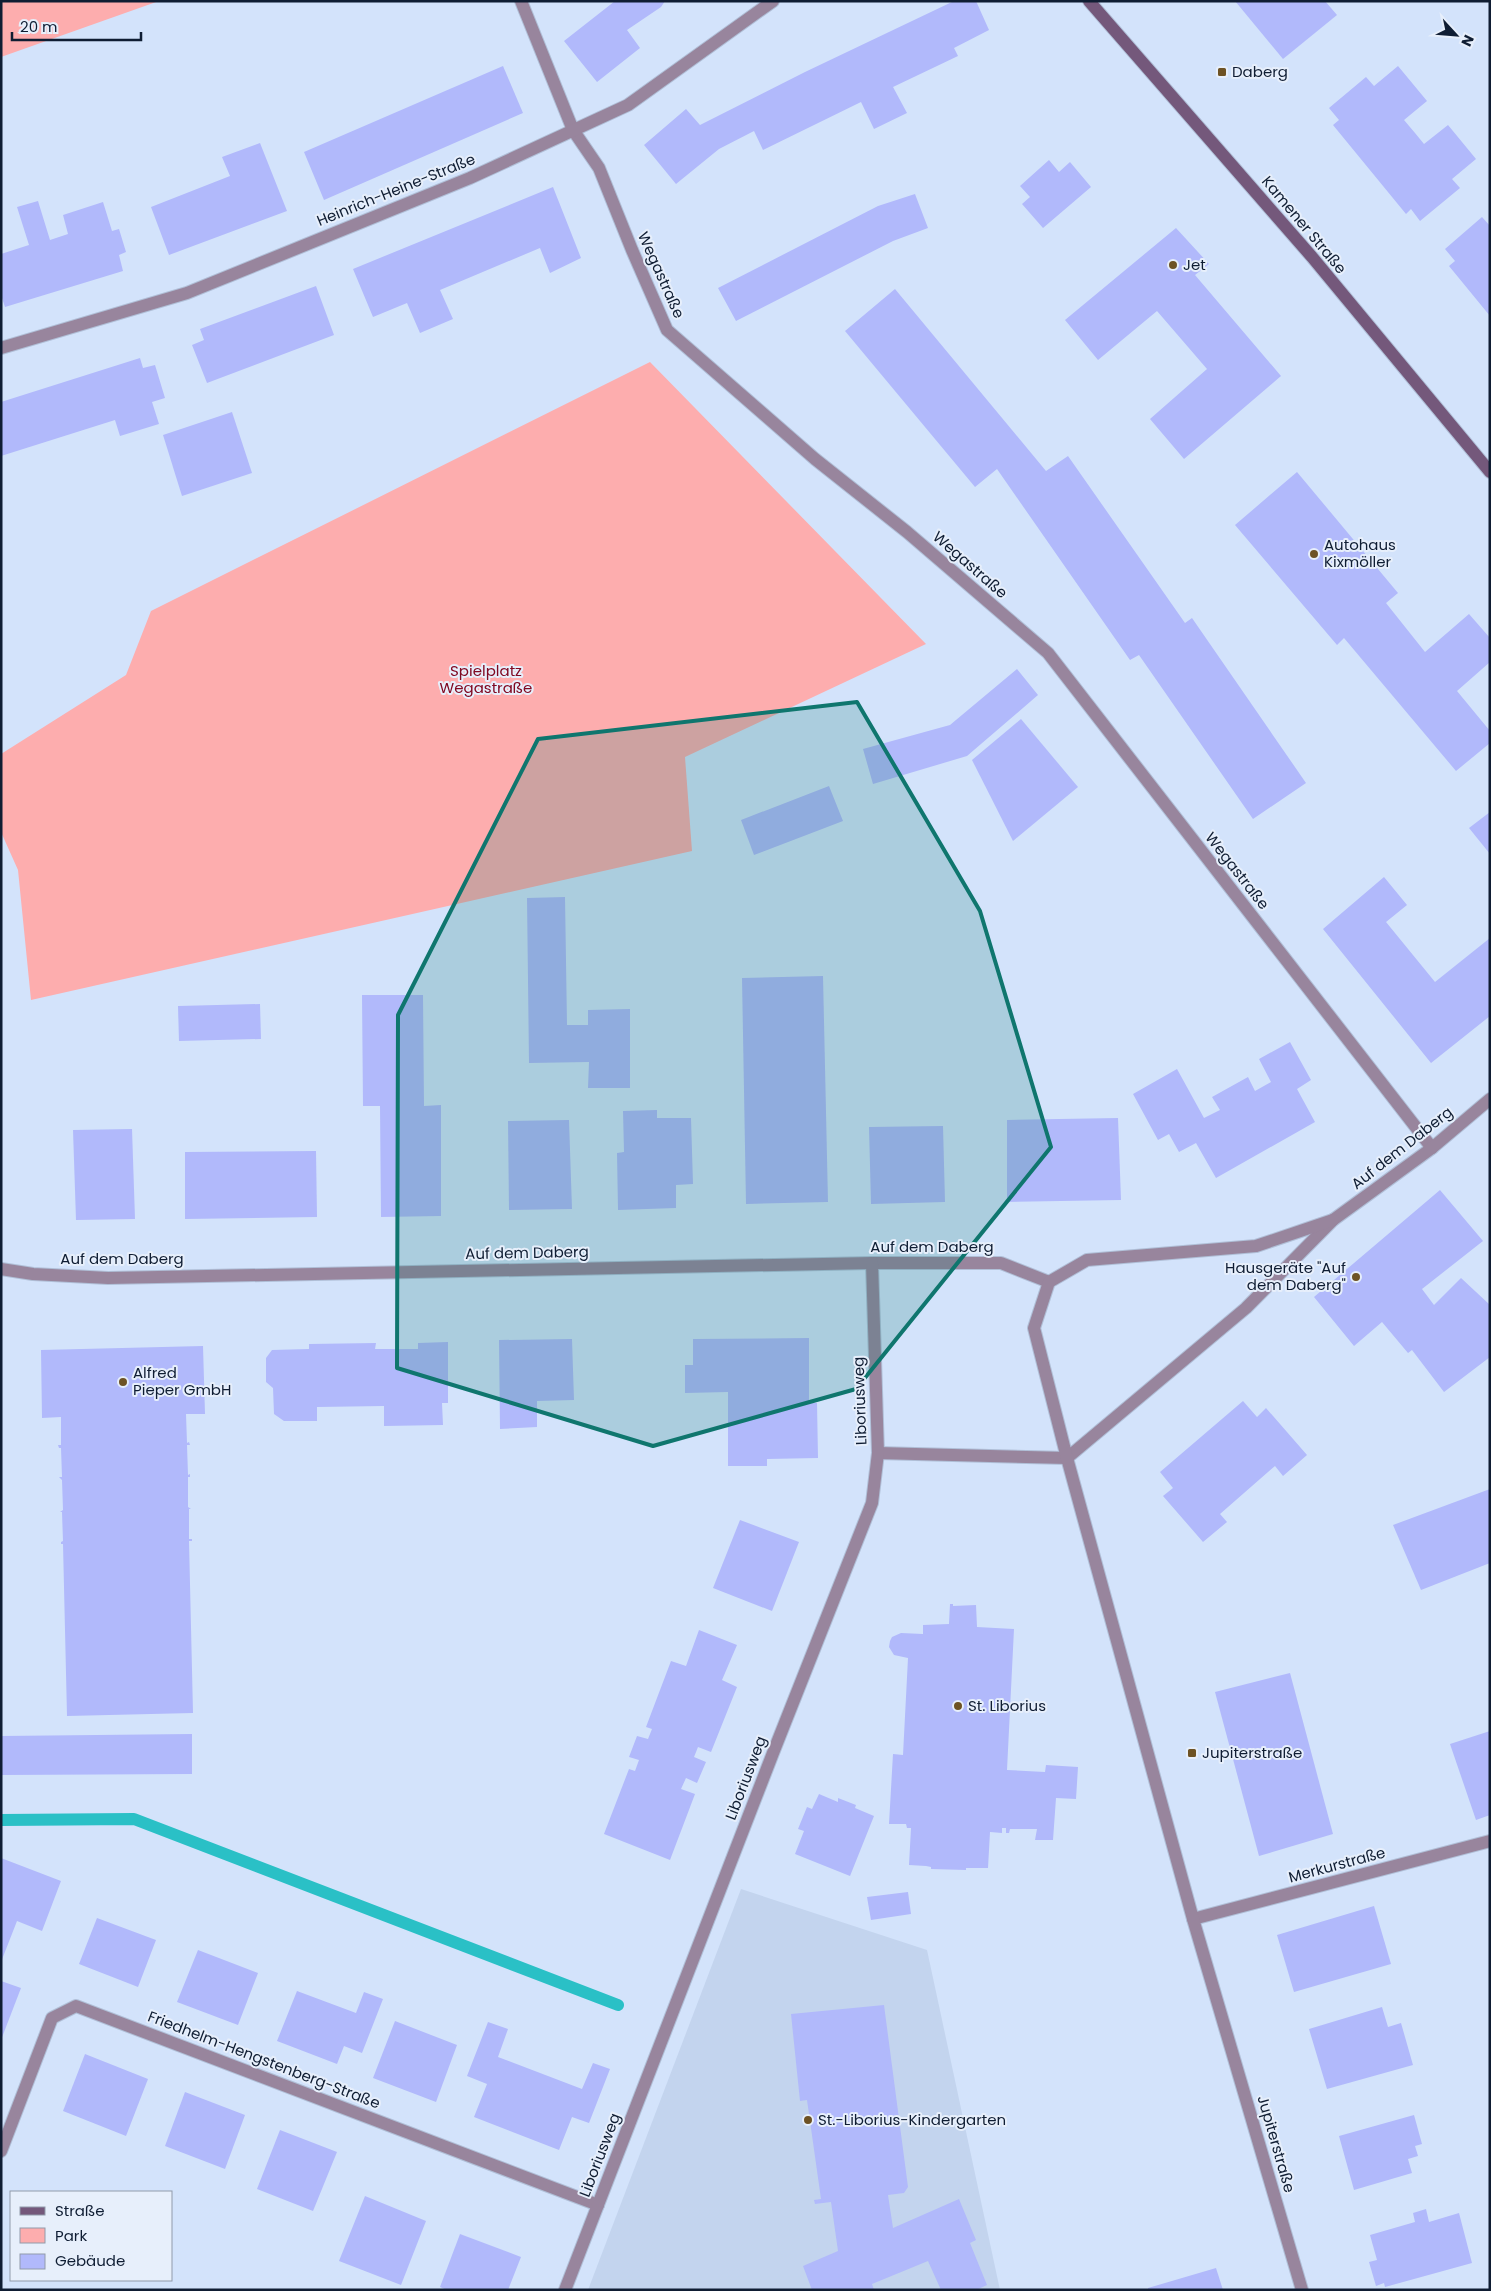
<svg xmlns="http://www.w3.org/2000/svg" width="1491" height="2291" font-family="Poppins,sans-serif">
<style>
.built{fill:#c3d4ee}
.green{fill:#fdadae}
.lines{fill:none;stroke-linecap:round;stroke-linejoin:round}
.stream{stroke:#2ac0c6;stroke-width:12}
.building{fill:#b1b9fb}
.minor-casing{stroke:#b0bfd7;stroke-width:14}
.secondary-casing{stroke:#b0bfd7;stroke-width:14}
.minor{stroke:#98859d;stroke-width:12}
.secondary{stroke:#74587b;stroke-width:12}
.marked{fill:#0f766e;fill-opacity:0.2;stroke:#0f766e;stroke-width:4;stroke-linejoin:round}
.poi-dot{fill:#6d5224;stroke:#e7effb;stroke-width:2}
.labels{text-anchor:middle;stroke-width:4;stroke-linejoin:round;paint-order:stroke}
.poi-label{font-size:15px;fill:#0f1d33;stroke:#e7effb;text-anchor:start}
.street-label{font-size:15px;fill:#0f1d33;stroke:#e7effb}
.park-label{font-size:15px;fill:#800922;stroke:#e7effb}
</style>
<rect width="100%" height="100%" fill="#d3e3fb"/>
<polygon class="built" points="741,1889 927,1950 1000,2290 588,2290"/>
<g class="green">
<polygon points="1,1 159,1 1,57"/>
<polygon points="650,362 926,644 685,757 692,851 31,1000 18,870 1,832 1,754 126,675 151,611"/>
</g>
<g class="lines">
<polyline class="stream" points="1,1820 134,1819 618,2005"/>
</g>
<g class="building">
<polygon points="615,1 665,1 661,7 627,30 640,48 597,82 564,41"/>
<polygon points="954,1 976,1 989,30 954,48 958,56 893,87 907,113 874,129 861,102 763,150 754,131 719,149 676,184 644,145 686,109 700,125 805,72"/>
<polygon points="1235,1 1325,1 1337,15 1283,59"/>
<polygon points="503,66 523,113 324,200 304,152"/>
<polygon points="1398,66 1427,101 1404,120 1415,133 1424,144 1448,125 1476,159 1452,179 1460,188 1420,221 1411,209 1406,214 1333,125 1339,120 1329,108 1366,77 1374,86"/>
<polygon points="260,143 287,211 169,255 151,207 230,176 222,157"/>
<polygon points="1049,160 1059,172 1070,162 1091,187 1043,228 1022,204 1030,197 1020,186"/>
<polygon points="553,187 581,258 550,273 540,248 440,290 453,319 420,333 407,303 373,317 353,269"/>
<polygon points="915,194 928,228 893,241 736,321 718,288 878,206"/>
<polygon points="38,201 50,240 68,234 63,215 103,202 112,231 119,229 126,252 119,255 123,271 5,307 1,295 1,254 29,245 17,207"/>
<polygon points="1482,217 1490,226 1490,316 1449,266 1455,261 1445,249"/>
<polygon points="1176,228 1209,264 1195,275 1281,376 1184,459 1150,419 1207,369 1157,311 1098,360 1065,320"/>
<polygon points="316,286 334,335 207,383 192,345 204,340 200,329"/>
<polygon points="895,289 1046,471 1068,456 1185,623 1192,618 1306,783 1253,819 1139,655 1130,660 997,469 975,487 845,331"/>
<polygon points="140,358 143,368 155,365 165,398 152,402 159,424 120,436 115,420 1,456 1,402"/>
<polygon points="232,412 252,473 182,496 163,435"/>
<polygon points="1297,472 1398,593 1386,603 1425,652 1469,614 1490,638 1490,662 1457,691 1490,731 1490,743 1456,771 1344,638 1337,645 1235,525"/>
<polygon points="1017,669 1038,695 967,756 873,784 863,749 950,725"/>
<polygon points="1021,719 1078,787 1013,841 972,760"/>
<polygon points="829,786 843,821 754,855 741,820"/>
<polygon points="1490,812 1490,854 1469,828"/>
<polygon points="1384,877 1407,905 1386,922 1435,982 1490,938 1490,1016 1431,1063 1323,929"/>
<polygon points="565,897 567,1025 588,1025 588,1010 630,1009 630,1088 588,1088 589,1062 529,1063 527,898"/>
<polygon points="823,976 828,1202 746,1204 742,978"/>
<polygon points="362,995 423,995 424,1106 441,1105 441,1216 381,1217 380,1106 363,1106"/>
<polygon points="260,1004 261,1039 179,1041 178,1006"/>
<polygon points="1290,1042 1311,1080 1297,1089 1315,1122 1216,1178 1196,1143 1179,1152 1169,1134 1158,1140 1133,1094 1177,1069 1204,1118 1220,1110 1212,1097 1248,1077 1255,1091 1271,1082 1259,1059"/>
<polygon points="657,1110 657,1118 691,1118 693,1184 676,1185 676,1208 618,1210 617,1153 624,1152 623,1111"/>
<polygon points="1118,1118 1121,1200 1007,1202 1007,1120"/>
<polygon points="569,1120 572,1209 509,1210 508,1121"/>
<polygon points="943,1126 945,1202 871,1204 869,1127"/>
<polygon points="132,1129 135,1219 76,1220 73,1130"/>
<polygon points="316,1151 317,1217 185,1219 185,1152"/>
<polygon points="1440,1190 1483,1241 1422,1289 1434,1305 1461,1278 1490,1305 1490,1357 1444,1392 1412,1350 1408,1353 1382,1322 1354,1346 1314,1297"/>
<polygon points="809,1338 809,1403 817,1403 818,1458 767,1459 767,1466 728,1466 728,1392 685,1393 685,1365 693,1365 693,1339"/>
<polygon points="572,1339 574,1400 537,1401 537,1427 500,1429 499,1340"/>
<polygon points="448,1342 448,1403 442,1403 443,1425 384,1426 384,1406 317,1407 317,1421 284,1421 274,1414 273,1388 266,1382 266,1358 272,1350 309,1349 309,1344 376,1343 375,1349 418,1349 418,1343"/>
<polygon points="203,1346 205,1414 186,1414 187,1443 189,1442 190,1445 187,1445 188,1475 190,1474 190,1477 188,1477 188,1507 191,1509 189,1509 189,1539 192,1539 192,1541 189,1541 193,1713 67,1716 63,1544 61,1544 61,1542 63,1541 62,1512 60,1512 63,1510 62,1480 59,1477 62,1477 61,1448 59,1448 58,1445 61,1445 61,1417 42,1418 41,1350"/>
<polygon points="1243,1401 1257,1417 1266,1408 1307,1455 1283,1476 1275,1466 1220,1514 1227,1522 1203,1542 1163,1496 1173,1488 1160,1472"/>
<polygon points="1490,1489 1490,1563 1421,1590 1393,1525"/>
<polygon points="740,1520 799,1542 772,1611 713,1588"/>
<polygon points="950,1604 953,1604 953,1606 976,1605 977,1627 1014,1629 1007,1770 1045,1772 1046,1765 1078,1767 1076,1799 1056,1798 1053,1840 1035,1840 1037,1829 1010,1829 1009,1833 1006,1833 1006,1828 1002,1828 1002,1833 990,1832 988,1868 966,1868 966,1870 931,1869 931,1867 926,1866 909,1865 911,1828 907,1828 906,1824 889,1824 893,1754 903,1755 908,1658 894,1655 889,1647 890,1641 892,1637 901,1633 923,1634 923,1625 949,1624"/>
<polygon points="699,1630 737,1645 722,1680 737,1687 711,1752 698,1747 694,1757 706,1762 697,1783 686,1778 681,1789 695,1794 670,1860 604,1834 629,1769 635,1771 639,1760 629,1757 637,1736 648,1739 652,1729 646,1727 671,1661 686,1666"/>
<polygon points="1290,1673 1333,1834 1259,1856 1215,1692"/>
<polygon points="1490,1731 1490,1815 1476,1820 1450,1744"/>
<polygon points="192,1734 192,1774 1,1775 1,1736"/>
<polygon points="819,1794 838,1802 838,1798 856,1805 855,1808 874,1816 850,1876 795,1854 804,1831 798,1829 807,1807 812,1809"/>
<polygon points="1,1858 61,1881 42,1931 17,1921 1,1962"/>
<polygon points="908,1892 911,1914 871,1920 867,1897"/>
<polygon points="1374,1906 1391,1964 1294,1992 1277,1935"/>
<polygon points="97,1918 156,1940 138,1987 79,1964"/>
<polygon points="198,1950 258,1973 238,2025 177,2002"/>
<polygon points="1,1981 21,1988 1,2040"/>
<polygon points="297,1991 356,2013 364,1992 383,1999 362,2053 344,2046 337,2064 277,2041"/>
<polygon points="884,2005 908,2187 904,2193 888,2195 893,2228 959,2199 976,2240 970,2243 987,2285 976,2290 941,2290 928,2261 872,2284 874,2290 812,2290 803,2266 838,2251 831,2202 815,2204 814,2200 821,2199 807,2100 800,2101 791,2014"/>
<polygon points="1382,2007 1388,2027 1401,2023 1413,2065 1327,2089 1309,2029"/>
<polygon points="395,2021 457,2045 436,2102 373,2078"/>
<polygon points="488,2022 508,2029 498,2057 582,2089 593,2063 610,2069 589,2123 572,2117 559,2150 474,2117 487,2084 467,2076"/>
<polygon points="85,2054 148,2079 126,2136 63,2111"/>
<polygon points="185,2092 245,2115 225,2169 165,2146"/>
<polygon points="1414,2115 1422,2144 1415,2146 1418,2156 1408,2159 1412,2173 1354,2190 1339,2136"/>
<polygon points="280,2130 337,2152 313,2211 257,2189"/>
<polygon points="365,2196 426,2221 401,2285 339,2261"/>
<polygon points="1426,2209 1429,2222 1459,2213 1472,2263 1385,2287 1384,2283 1376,2286 1369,2262 1377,2260 1370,2235 1415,2222 1413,2213"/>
<polygon points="460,2234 521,2257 508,2290 447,2290 440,2287"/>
<polygon points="1216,2268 1223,2290 1148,2290 1148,2288"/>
</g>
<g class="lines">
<defs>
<g id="minor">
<polyline points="521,1 573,130 599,168 632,250 667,330 815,459 907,532 1048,653 1432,1148"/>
<polyline points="1,348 187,293 470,178 628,105 773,1"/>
<polyline points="1,1269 33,1274 108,1278 872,1263 1001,1263 1049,1282"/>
<polyline points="878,1453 1067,1458 1246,1308 1333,1220 1432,1148 1490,1099"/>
<polyline points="1193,1919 1490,1841"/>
<polyline points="1,2151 52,2018 76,2006 598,2205"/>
<polyline points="565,2290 773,1753 872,1503 878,1453 872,1263"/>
<polyline points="1302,2290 1193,1919 1067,1458 1034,1328 1049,1282 1087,1260 1256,1246 1333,1220"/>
</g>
<polyline id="secondary" points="1089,1 1312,257 1490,472"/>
</defs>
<use href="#minor" class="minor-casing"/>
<use href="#secondary" class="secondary-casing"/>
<use href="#minor" class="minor"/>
<use href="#secondary" class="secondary"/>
</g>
<path class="marked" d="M857 702 980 911 1051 1147 856 1389 653 1446 397 1368 398 1015 538 739Z"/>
<g class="poi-dot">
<rect x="1217" y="67" width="10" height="10" rx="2.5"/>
<circle cx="1173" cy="265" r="5"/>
<circle cx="1314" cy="554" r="5"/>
<circle cx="1356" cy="1277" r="5"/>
<circle cx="123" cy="1382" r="5"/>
<circle cx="958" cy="1706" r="5"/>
<rect x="1187" y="1748" width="10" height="10" rx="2.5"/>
<circle cx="808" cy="2120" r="5"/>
</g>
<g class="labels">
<g class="poi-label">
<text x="1232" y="77">Daberg</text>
<text x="1183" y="270">Jet</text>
<text x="1324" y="550">Autohaus<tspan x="1324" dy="17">Kixmöller</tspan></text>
<text x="1346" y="1273" text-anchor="end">Hausgeräte "Auf<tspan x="1346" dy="17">dem Daberg"</tspan></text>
<text x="133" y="1378">Alfred<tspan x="133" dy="17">Pieper GmbH</tspan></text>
<text x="968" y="1711">St. Liborius</text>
<text x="1202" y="1758">Jupiterstraße</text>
<text x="818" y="2125">St.-Liborius-Kindergarten</text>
</g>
<g class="street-label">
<text transform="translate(396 190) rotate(-22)" y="5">Heinrich-Heine-Straße</text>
<text transform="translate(1304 225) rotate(50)" y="5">Kamener Straße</text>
<text transform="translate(661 275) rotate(66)" y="5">Wegastraße</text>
<text transform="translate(970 565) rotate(41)" y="5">Wegastraße</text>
<text transform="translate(1237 871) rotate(52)" y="5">Wegastraße</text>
<text transform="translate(1402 1148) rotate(-38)" y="5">Auf dem Daberg</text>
<text x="932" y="1252">Auf dem Daberg</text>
<text transform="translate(527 1253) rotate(-1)" y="5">Auf dem Daberg</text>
<text x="122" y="1264">Auf dem Daberg</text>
<text transform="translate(860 1401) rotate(-92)" y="5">Liboriusweg</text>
<text transform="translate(746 1778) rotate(-69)" y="5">Liboriusweg</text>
<text transform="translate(1337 1865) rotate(-15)" y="5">Merkurstraße</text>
<text transform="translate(264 2060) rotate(21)" y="5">Friedhelm-Hengstenberg-Straße</text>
<text transform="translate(1276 2144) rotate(74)" y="5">Jupiterstraße</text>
<text transform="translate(600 2155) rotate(-69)" y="5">Liboriusweg</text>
</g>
<g class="park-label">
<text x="486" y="676">Spielplatz<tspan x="486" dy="17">Wegastraße</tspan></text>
</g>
</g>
<rect width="1491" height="2291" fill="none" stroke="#0f1d33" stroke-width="5"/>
<rect x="10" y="2191" width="162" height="90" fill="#e7effb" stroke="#919bab"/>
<rect x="20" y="2207" width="25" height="8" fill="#74587b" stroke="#919bab"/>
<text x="55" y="2216" font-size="15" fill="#0f1d33">Straße</text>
<rect x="20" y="2228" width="25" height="15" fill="#fdadae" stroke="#919bab"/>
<text x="55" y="2241" font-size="15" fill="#0f1d33">Park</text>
<rect x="20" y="2254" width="25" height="15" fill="#b1b9fb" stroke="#919bab"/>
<text x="55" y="2266" font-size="15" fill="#0f1d33">Gebäude</text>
<g transform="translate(1456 35) rotate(116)" stroke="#e7effb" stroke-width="4" paint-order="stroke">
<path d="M0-4L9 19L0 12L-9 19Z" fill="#0f1d33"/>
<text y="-8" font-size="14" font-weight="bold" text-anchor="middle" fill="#0f1d33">N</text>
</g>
<path d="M12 32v8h129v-8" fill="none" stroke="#0f1d33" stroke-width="2.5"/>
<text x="20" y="32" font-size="15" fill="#0f1d33" stroke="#e7effb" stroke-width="4" paint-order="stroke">20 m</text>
</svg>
